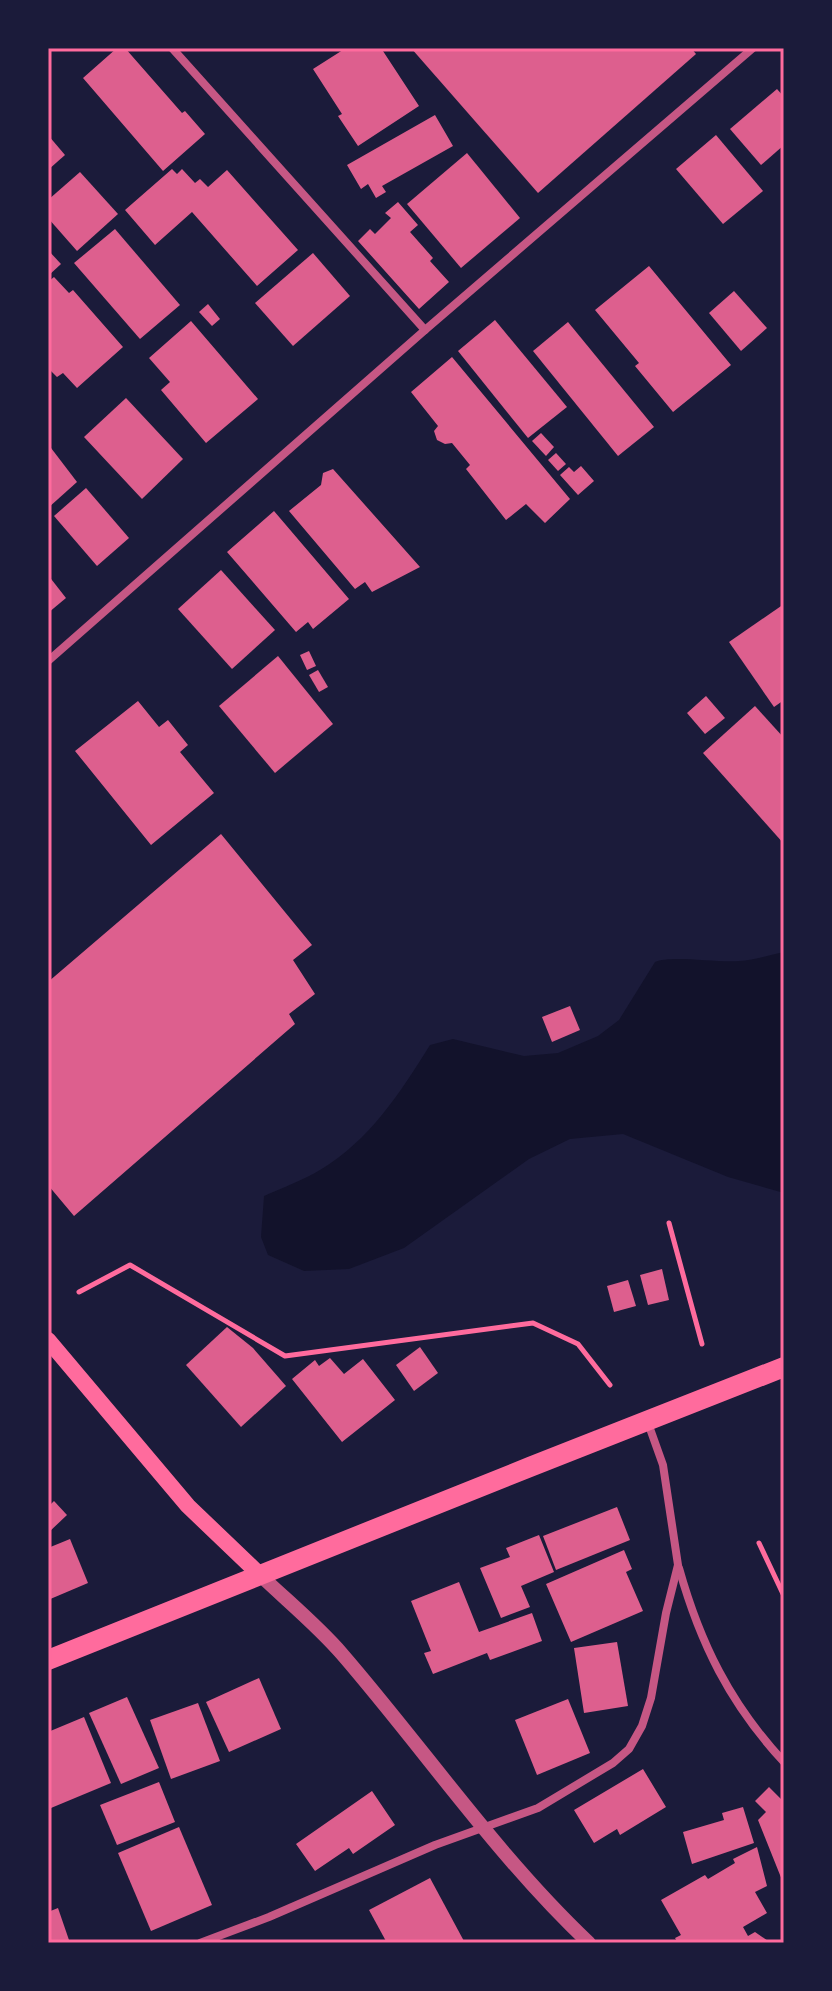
<svg xmlns="http://www.w3.org/2000/svg" width="832" height="1991" font-family="'Asap Condensed',sans-serif">
<style>
.water{fill:#12122b}
.building{fill:#dd5f8e}
.lines{fill:none;stroke-linecap:round;stroke-linejoin:round}
.path{stroke:#ff6b9d;stroke-width:5}
.minor{stroke:#c65784;stroke-width:8}
.tertiary{stroke:#c65784;stroke-width:14}
.secondary{stroke:#ff6b9d;stroke-width:16}
.primary{stroke:#ff6b9d;stroke-width:20}
.neatline{fill:none;stroke:#ff6b9d;stroke-width:3}
</style>
<rect width="100%" height="100%" fill="#1b1b3a"/>
<path class="water" d="M784 952V1193L728 1177 623 1134 570 1139 529 1159 404 1248 349 1269 304 1271 268 1255 261 1237 264 1196C282 1188 303 1180 320 1170 370 1140 400 1093 430 1045L453 1039 524 1056 558 1053 598 1036 619 1020 655 962C671 955 717 963 739 961 754 960 769 955 784 952Z"/>
<g class="building">
<polygon points="117,48 125,48 182,113 185,111 205,134 163,171 83,78"/>
<polygon points="346,48 381,48 419,106 358,146 338,116 342,114 313,69"/>
<polygon points="411,48 691,48 696,54 538,193"/>
<polygon points="777,89 784,97 784,145 761,165 730,129"/>
<polygon points="435,115 453,146 382,186 386,192 376,198 368,184 361,189 347,165"/>
<polygon points="48,135 65,155 48,170"/>
<polygon points="716,135 763,191 723,224 676,169"/>
<polygon points="467,153 520,218 461,268 407,204"/>
<polygon points="172,169 177,174 182,169 195,183 200,179 208,187 227,170 298,250 257,286 192,212 155,245 125,210"/>
<polygon points="80,172 118,214 77,251 48,218 48,200"/>
<polygon points="398,202 418,225 410,232 433,258 430,261 449,282 419,309 358,241 370,229 375,234 391,218 385,213"/>
<polygon points="115,229 180,305 140,339 74,263"/>
<polygon points="48,250 61,264 48,276"/>
<polygon points="313,253 350,296 293,346 255,303"/>
<polygon points="649,266 731,365 673,412 635,366 639,363 595,310"/>
<polygon points="54,277 69,293 73,290 123,347 77,388 63,373 57,377 48,368 48,282"/>
<polygon points="734,291 767,328 741,351 709,313"/>
<polygon points="208,304 220,319 212,326 199,312"/>
<polygon points="495,320 567,407 528,438 458,351"/>
<polygon points="191,321 258,399 206,443 161,390 170,382 149,358"/>
<polygon points="568,322 654,427 618,456 533,351"/>
<polygon points="452,357 570,499 545,523 526,504 506,520 466,469 470,465 452,443 445,444 437,440 434,431 438,426 411,392"/>
<polygon points="126,398 183,459 142,499 84,437"/>
<polygon points="541,433 554,447 546,456 532,441"/>
<polygon points="48,444 77,482 48,508"/>
<polygon points="556,453 566,464 558,471 548,460"/>
<polygon points="581,466 594,481 578,495 560,475 569,467 574,472"/>
<polygon points="333,469 420,567 372,592 365,582 355,589 289,511 321,485 323,473"/>
<polygon points="86,488 129,538 97,566 54,516"/>
<polygon points="274,511 349,599 313,629 308,622 296,632 227,552"/>
<polygon points="221,570 275,630 232,669 178,609"/>
<polygon points="48,575 66,598 48,613"/>
<polygon points="784,604 784,700 774,707 729,642"/>
<polygon points="309,651 316,666 307,670 300,655"/>
<polygon points="278,656 333,724 275,773 219,706"/>
<polygon points="318,670 328,687 319,692 309,675"/>
<polygon points="706,696 725,718 705,734 687,713"/>
<polygon points="138,701 159,727 168,720 188,745 180,752 214,793 151,845 75,751"/>
<polygon points="755,706 784,738 784,844 703,753"/>
<polygon points="221,834 312,945 293,960 315,994 289,1014 295,1024 74,1216 48,1185 48,982"/>
<polygon points="570,1006 580,1030 552,1042 542,1017"/>
<polygon points="662,1269 669,1300 648,1305 640,1275"/>
<polygon points="628,1280 636,1306 614,1312 607,1286"/>
<polygon points="227,1327 253,1348 286,1386 241,1427 186,1365"/>
<polygon points="420,1347 438,1373 414,1391 396,1365"/>
<polygon points="330,1358 344,1374 363,1359 395,1400 342,1442 292,1379 315,1360 319,1366"/>
<polygon points="54,1501 67,1515 48,1533 48,1507"/>
<polygon points="617,1507 630,1540 556,1570 543,1536"/>
<polygon points="539,1535 554,1572 521,1586 530,1607 501,1618 480,1568 510,1557 506,1548"/>
<polygon points="70,1539 88,1583 48,1600 48,1548"/>
<polygon points="624,1550 632,1569 626,1572 643,1611 571,1642 546,1584"/>
<polygon points="459,1582 479,1632 532,1613 542,1641 490,1660 487,1653 433,1674 424,1653 431,1651 411,1601"/>
<polygon points="617,1642 628,1706 584,1713 574,1648"/>
<polygon points="259,1678 281,1729 229,1752 206,1702"/>
<polygon points="127,1697 159,1768 121,1784 89,1713"/>
<polygon points="568,1699 590,1753 537,1775 515,1720"/>
<polygon points="198,1703 220,1761 171,1779 150,1720"/>
<polygon points="84,1717 111,1783 51,1808 48,1801 48,1732"/>
<polygon points="643,1769 666,1807 620,1835 617,1829 594,1843 574,1810"/>
<polygon points="159,1782 175,1822 117,1845 100,1805"/>
<polygon points="769,1787 784,1802 784,1885 758,1820 766,1812 755,1801"/>
<polygon points="372,1791 395,1825 353,1854 349,1848 315,1871 296,1844"/>
<polygon points="743,1807 754,1843 692,1864 683,1832 724,1820 722,1813"/>
<polygon points="179,1827 212,1905 151,1931 118,1853"/>
<polygon points="757,1847 767,1886 755,1892 767,1913 743,1927 748,1936 755,1932 771,1943 678,1943 675,1938 681,1935 661,1900 705,1875 708,1879 735,1863 733,1859"/>
<polygon points="430,1878 465,1943 387,1943 369,1910"/>
<polygon points="58,1908 70,1943 48,1943 48,1912"/>
</g>
<g class="lines">
<g class="path">
<polyline points="669,1223 702,1344"/>
<polyline points="79,1292 130,1265 285,1356 533,1323 578,1344 610,1385"/>
<polyline points="759,1543 784,1596"/>
</g>
<g class="minor">
<polyline points="172,48 425,330"/>
<polyline points="48,661 425,330 753,48"/>
<path d="M679 1568C700 1643 730 1704 784 1762"/>
<polyline points="200,1943 269,1917 435,1845 538,1808 613,1763 629,1749 642,1726 651,1698 666,1613 678,1565 663,1465 648,1423"/>
</g>
<path class="tertiary" d="M258 1573C286 1600 317 1625 342 1654 425 1750 497 1856 589 1943"/>
<polyline class="secondary" points="48,1340 188,1506 258,1573"/>
<path class="primary" d="M48 1660C293 1561 538 1463 784 1367"/>
</g>
<rect width="832" height="1991" fill="none" stroke="#1b1b3a" stroke-width="100"/>
<rect x="50" y="50" width="732" height="1891" class="neatline"/>
</svg>
